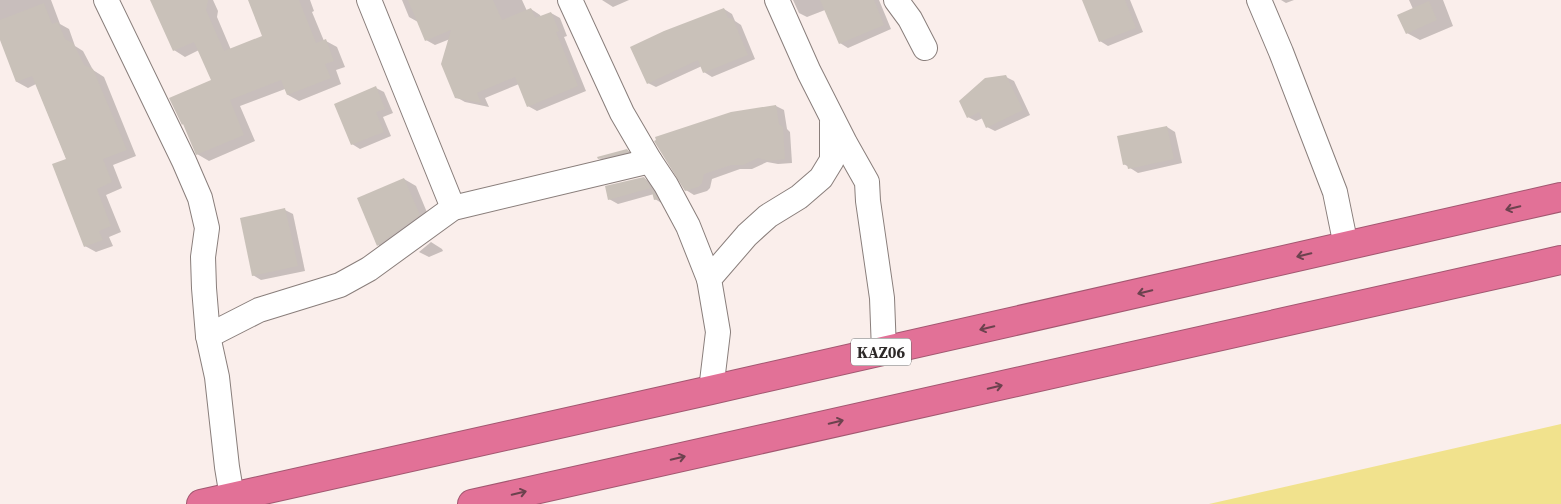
<svg xmlns="http://www.w3.org/2000/svg" width="1561" height="504" font-family="'Source Serif 4',serif">
<style>
.green{fill:#f1e28d}
.shadow{fill:#0003}
.building{fill:#c9c1b9}
.lines{fill:none;stroke-linecap:round;stroke-linejoin:round}
.street-casing{stroke:#897e7b;stroke-width:26}
.highway-casing{stroke:#a25770;stroke-width:30}
.street{stroke:#fff;stroke-width:24}
.highway{stroke:#e27197;stroke-width:28}
.oneway{stroke:#6c424e}
.labels{text-anchor:middle;stroke-width:4.5;stroke-linejoin:round;paint-order:stroke}
.shield{fill:#fefefe;stroke:#6b6868;stroke-width:1}
.shield-label{font-size:16px;font-weight:bold;fill:#2c2827}
</style>
<rect width="100%" height="100%" fill="#faeeeb"/>
<polygon class="green" points="1561,424 1561,504 1209,504"/>
<g class="shadow">
<polygon points="0,0 51,0 60,24 69,29 75,46 83,51 93,70 104,77 136,156 113,165 122,188 106,195 121,232 109,237 113,246 96,252 85,246 67,160 36,84 28,88 17,82 0,37"/>
<polygon points="152,0 213,0 218,11 217,17 231,50 264,37 249,0 310,0 314,11 312,12 324,41 326,41 337,47 345,67 336,70 341,84 299,101 288,95 285,89 240,106 255,141 209,161 197,154 212,81 199,50 185,57 174,50"/>
<polygon points="402,0 522,0 527,11 531,9 540,15 541,17 551,13 560,18 567,36 564,37 586,91 537,111 528,106 519,84 485,98 489,107 465,102 456,97 450,39 435,45 426,40 418,22 409,17"/>
<polygon points="602,0 629,0 613,7"/>
<polygon points="793,0 879,0 891,29 848,48 840,43 825,10 807,17 799,13"/>
<polygon points="1096,0 1130,0 1143,32 1108,46 1100,41"/>
<polygon points="1281,0 1294,0 1286,3"/>
<polygon points="1409,0 1443,0 1453,26 1420,40 1407,33 1413,9"/>
<polygon points="724,9 732,14 735,21 741,25 755,59 712,77 704,72 702,66 656,87 648,83"/>
<polygon points="1006,77 1014,81 1030,115 995,131 987,127 983,118 976,121 968,117"/>
<polygon points="376,88 384,92 393,113 383,117 391,136 360,149 352,144"/>
<polygon points="776,106 784,110 787,129 790,132 792,163 778,164 767,162 752,169 740,169 712,179 710,188 707,191 694,195 686,190"/>
<polygon points="1167,127 1175,132 1182,163 1138,173 1124,164 1119,137"/>
<polygon points="627,150 635,155 607,163 599,159"/>
<polygon points="644,178 652,183 663,204 655,199 654,194 618,204 609,199"/>
<polygon points="404,179 416,186 431,222 389,252 378,245 358,199"/>
<polygon points="285,210 293,214 305,271 261,280 253,275"/>
<polygon points="431,242 442,249 443,251 429,257 419,252"/>
</g>
<g class="building">
<polygon points="150,0 208,0 206,10 224,51 262,36 248,0 299,0 316,43 326,39 334,61 325,64 331,78 287,95 281,80 230,100 244,135 196,155 183,124 182,125 169,98 211,80 194,42 173,51"/>
<polygon points="408,0 493,0 502,20 531,8 535,18 551,12 559,31 556,32 578,86 527,107 515,77 477,93 481,103 455,98 441,64 451,30 425,41"/>
<polygon points="820,0 874,0 884,25 839,44"/>
<polygon points="1082,0 1125,0 1136,28 1099,42"/>
<polygon points="1429,1 1437,20 1406,34 1397,15"/>
<polygon points="44,3 52,24 58,22 65,39 73,43 84,65 93,69 127,150 103,159 112,182 97,189 111,226 99,231 103,240 84,247 52,164 66,159 32,76 16,82 0,40 0,20"/>
<polygon points="724,8 728,18 733,19 748,55 703,73 698,60 647,84 630,47 664,31"/>
<polygon points="1006,75 1023,110 986,128 979,112 967,118 959,101 985,78"/>
<polygon points="376,86 385,109 376,112 384,132 351,145 334,104"/>
<polygon points="776,105 779,124 783,127 785,159 769,161 758,158 743,165 731,165 704,174 702,183 698,187 685,191 654,141 656,140 655,137 731,112"/>
<polygon points="1167,126 1174,159 1128,169 1127,164 1123,165 1117,136"/>
<polygon points="627,149 629,152 598,159 597,157"/>
<polygon points="644,177 658,199 654,200 651,188 608,200 605,186"/>
<polygon points="404,178 420,215 377,246 357,198"/>
<polygon points="285,208 298,266 252,276 240,218"/>
</g>
<g class="lines">
<defs>
<g id="street">
<polyline points="106,0 184,161 200,198 207,228 203,257 204,288 208,336 217,377 227,467 232,497"/>
<polyline points="369,0 453,208"/>
<polyline points="570,0 622,113 650,161 666,185 688,226 709,279"/>
<polyline points="777,0 809,72 845,143 867,182 868,201 882,298 884,351"/>
<polyline points="896,0 910,19 925,48"/>
<polyline points="1259,0 1281,52 1335,192 1346,246"/>
<polyline points="208,336 259,310 340,285 369,269 453,208 650,161"/>
<polyline points="711,390 718,332 709,279 747,235 768,216 799,197 821,178 832,160 832,123"/>
</g>
<g id="highway">
<polyline points="201,504 711,390 1561,197"/>
<polyline points="472,504 1561,260"/>
</g>
</defs>
<use href="#street" class="street-casing"/>
<use href="#highway" class="highway-casing"/>
<use href="#street" class="street"/>
<use href="#highway" class="highway"/>
</g>
<defs><path id="oneway-shaft" d="M-6 0H5M1.5-3L5.5 0L1.5 3" fill="none" stroke-width="1.6" stroke-linecap="round" stroke-linejoin="round" transform="scale(1.25)"/></defs>
<g class="oneway">
<use href="#oneway-shaft" transform="translate(1513 208) rotate(167)"/>
<use href="#oneway-shaft" transform="translate(1304 255) rotate(167)"/>
<use href="#oneway-shaft" transform="translate(1145 292) rotate(167)"/>
<use href="#oneway-shaft" transform="translate(987 328) rotate(167)"/>
<use href="#oneway-shaft" transform="translate(995 387) rotate(-13)"/>
<use href="#oneway-shaft" transform="translate(836 422) rotate(-13)"/>
<use href="#oneway-shaft" transform="translate(678 458) rotate(-13)"/>
<use href="#oneway-shaft" transform="translate(519 493) rotate(-13)"/>
</g>
<g class="labels">
<rect class="shield" x="851" y="338.5" width="60" height="27" rx="4"/>
<g class="shield-label">
<text x="881" y="358">KАZ06</text>
</g>
</g>
</svg>
